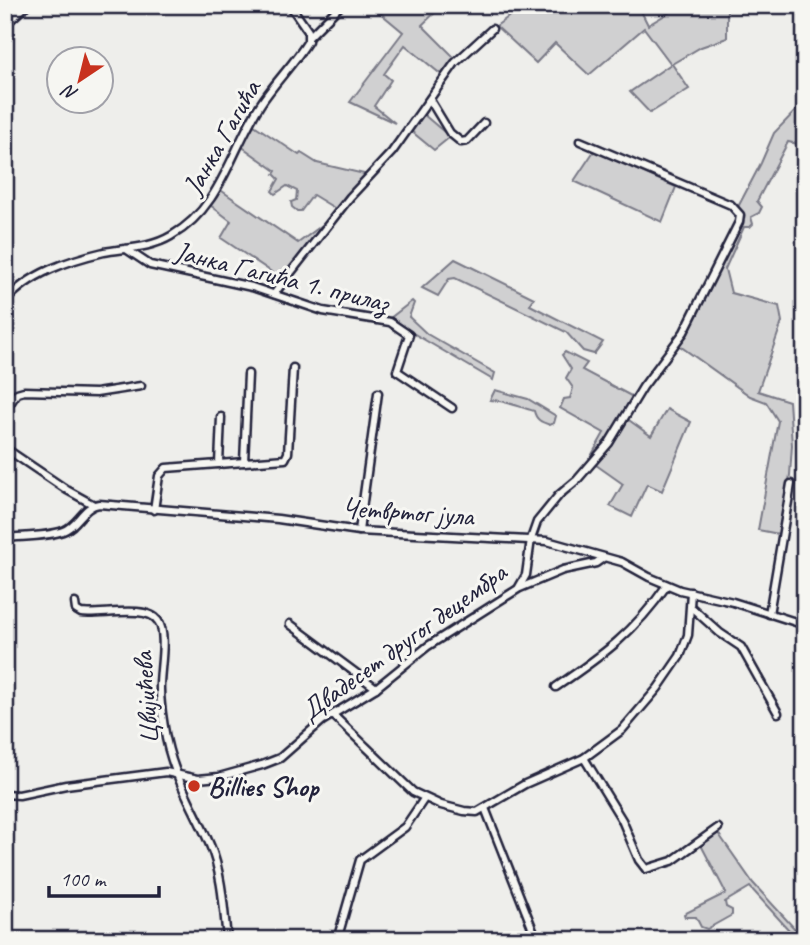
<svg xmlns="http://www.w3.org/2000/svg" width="810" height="945" font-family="Caveat,sans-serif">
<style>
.green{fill:#d0d0d1;stroke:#797986;stroke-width:2}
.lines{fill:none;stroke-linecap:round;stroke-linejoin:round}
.minor-casing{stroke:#22223b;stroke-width:11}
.minor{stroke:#f6f6f2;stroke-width:6}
.poi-dot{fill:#c8321e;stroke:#f6f6f2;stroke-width:2.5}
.labels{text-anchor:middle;stroke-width:6;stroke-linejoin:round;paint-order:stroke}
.street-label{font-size:28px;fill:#22223b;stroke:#f6f6f2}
.poi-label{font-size:28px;font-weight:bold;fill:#22223b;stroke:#f6f6f2;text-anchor:start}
</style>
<rect width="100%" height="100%" fill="#eeeeeb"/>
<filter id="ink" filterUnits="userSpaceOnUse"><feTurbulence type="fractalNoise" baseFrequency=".0143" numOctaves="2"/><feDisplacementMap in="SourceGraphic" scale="14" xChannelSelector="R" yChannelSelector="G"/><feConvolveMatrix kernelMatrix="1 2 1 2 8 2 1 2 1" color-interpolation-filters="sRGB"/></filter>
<g filter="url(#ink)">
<g class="green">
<polygon points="374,5 443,5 422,25 456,59 443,76 405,45 384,74 391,80 374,106 395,123 350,102 403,32 373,7"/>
<polygon points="512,5 638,5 648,25 682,5 727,5 727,38 701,47 672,64 689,89 650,113 630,92 671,64 644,28 589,75 555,43 536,63 496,26 515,12"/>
<polygon points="805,101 805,135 798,144 788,142 757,201 762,207 759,213 751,217 753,224 750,227 744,227 725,269 731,293 779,306 782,322 758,391 789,401 792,445 790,475 779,534 758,530 778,421 766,402 750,396 673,341 682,331 706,286 710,287 742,214 738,207 761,163 774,133"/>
<polygon points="423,114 450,137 434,150 411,131"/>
<polygon points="254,125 299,155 301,153 317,163 373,176 341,212 313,195 301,211 297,211 292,207 291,202 296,200 297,191 287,186 275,194 272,191 279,179 274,174 276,171 241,146"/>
<polygon points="594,151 676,187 662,222 574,181"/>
<polygon points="219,189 298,243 321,226 326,230 285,281 221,238 231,221 210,205"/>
<polygon points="455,259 534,298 530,305 603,342 594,354 583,351 566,332 455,278 449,279 438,296 422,288"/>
<polygon points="412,301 414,303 409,317 427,334 495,373 493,380 389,319"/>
<polygon points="565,352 587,363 582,370 633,397 622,415 651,436 667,409 691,422 662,491 647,484 632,517 610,506 623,484 589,460 604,433 560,408 564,399 570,398 573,388 566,378 571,369 562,355"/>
<path d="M495 390 528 399 556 416 554 423 550 425C541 422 536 420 534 411 519 407 505 400 490 400Z"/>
<polygon points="718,833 753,883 805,940 798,940 750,887 725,902 726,907 732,910 732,915 707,929 701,927 696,917 685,917 684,914 726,893 701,845"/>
</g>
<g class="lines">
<defs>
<g id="minor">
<polyline points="5,25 27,5"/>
<polyline points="309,37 341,5"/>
<polyline points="430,100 450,133 461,142 467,141 484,123"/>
<polyline points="126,249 150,265 252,287 323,311 390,322 409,335 397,371 452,408"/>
<polyline points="274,294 350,197 392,152 455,63 492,29"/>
<path d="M5 302C29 273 70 260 104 252 127 248 151 248 171 236 221 208 231 150 260 105 274 83 294 64 308 41V31L290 5"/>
<polyline points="5,411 17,393 24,391 96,393 141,386"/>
<polyline points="5,448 67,490 94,505"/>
<polyline points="244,462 248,374"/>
<polyline points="219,464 221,417"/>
<polyline points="154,510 159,476 166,468 285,459 288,453 293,368"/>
<polyline points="359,531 378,393"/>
<path d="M5 538C23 536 46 537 63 531 78 526 83 506 99 504L278 519 359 531 547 541 622 562 649 577 680 590 733 602 805 625"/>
<polyline points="520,588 563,570 596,563 603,558"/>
<path d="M75 603 76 610 81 613C100 616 147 604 158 621 168 634 159 673 160 689 160 702 162 714 164 727 171 774 192 803 210 845 222 872 224 911 227 940"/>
<polyline points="691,607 720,633 741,647 778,713"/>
<polyline points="769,614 791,484"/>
<polyline points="290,624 376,688"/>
<path d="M556 687C603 655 634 633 667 585"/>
<polyline points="333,715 413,792 441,805 464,811 477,812 525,784 584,758 622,730 658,688 680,656 688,635 691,592"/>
<polyline points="584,758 622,820 639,860 646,869 672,861 718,828"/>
<polyline points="5,794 19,795 66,785 166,772 198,779 219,777 262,765 280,758 322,721 376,688 428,646 518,589 526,575 531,539 537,522 559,495 577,480 609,443 643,387 684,332 739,222 740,215 731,205 580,141"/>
<polyline points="485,808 537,940"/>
<polyline points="337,940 360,860 405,827 424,799"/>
</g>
</defs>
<use href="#minor" class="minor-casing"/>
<use href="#minor" class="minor"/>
</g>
</g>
<circle class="poi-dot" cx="194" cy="786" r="7"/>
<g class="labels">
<g class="street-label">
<text transform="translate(221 137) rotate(-60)" y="10">Јанка Гагића</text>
<text transform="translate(282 276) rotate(14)" y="10">Јанка Гагића 1. прилаз</text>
<text transform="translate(408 511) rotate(4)" y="10">Четвртог јула</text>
<text transform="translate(403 641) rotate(-36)" y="10">Двадесет другог децембра</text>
<text transform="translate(145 698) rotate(-94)" y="10">Цвијићева</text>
</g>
<g class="poi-label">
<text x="208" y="796">Billies Shop</text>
</g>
</g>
<rect width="810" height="945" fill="none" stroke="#f6f6f2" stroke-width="28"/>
<rect x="14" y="14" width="782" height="917" fill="none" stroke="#22223b" stroke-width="2.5" filter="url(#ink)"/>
<g transform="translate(80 80) rotate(215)"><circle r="33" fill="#f6f6f2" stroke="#a1a1a9" stroke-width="2"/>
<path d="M0-5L12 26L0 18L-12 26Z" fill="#c8321e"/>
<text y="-10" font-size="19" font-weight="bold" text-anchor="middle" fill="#22223b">N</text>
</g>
<path d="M49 886v10h110v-10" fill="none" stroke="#22223b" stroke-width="3.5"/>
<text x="60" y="886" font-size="21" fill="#22223b" stroke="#f6f6f2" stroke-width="5" paint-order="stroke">100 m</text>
</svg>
